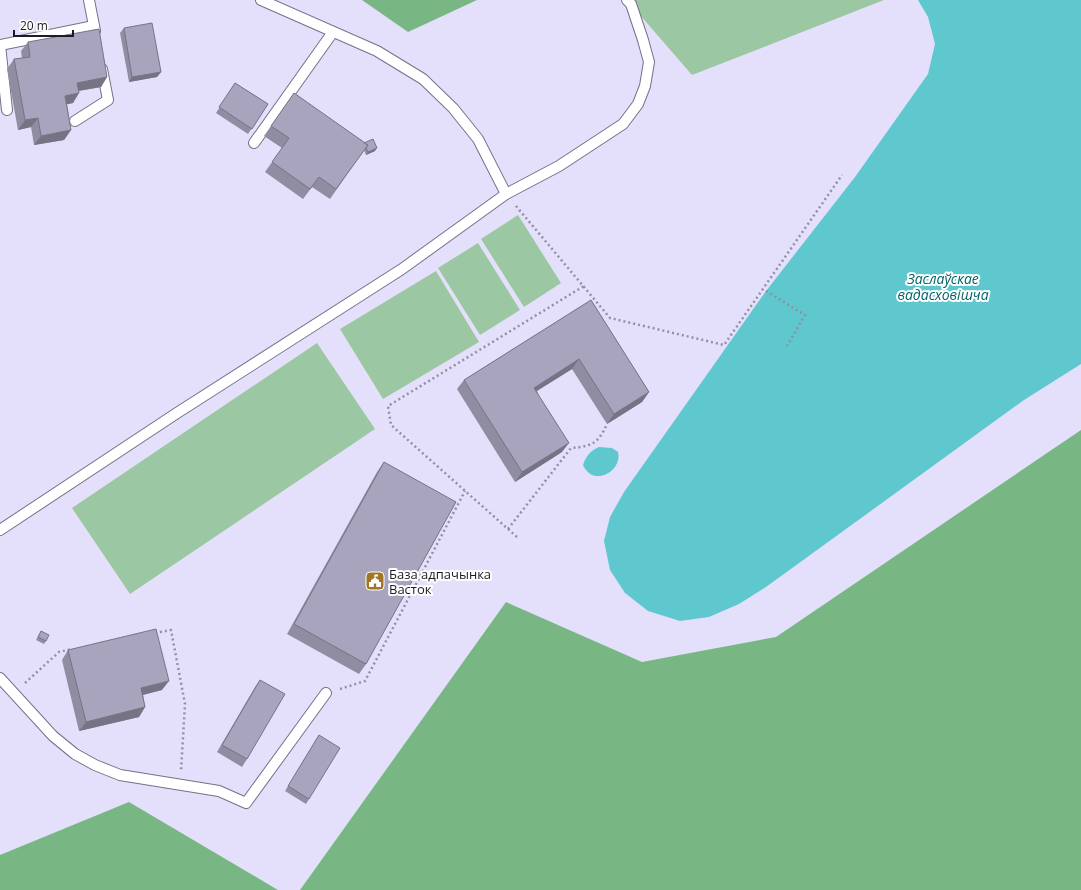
<svg xmlns="http://www.w3.org/2000/svg" width="1081" height="890" font-family="'Open Sans',sans-serif">
<style>
.green{fill:#9bc7a2}
.forest{fill:#78b784}
.water{fill:#5ec8ce}
.lines{fill:none;stroke-linecap:round;stroke-linejoin:round}
.lane-casing{stroke:#757189;stroke-width:12}
.path{stroke:#928fa3;stroke-width:2.5;stroke-dasharray:2 3;stroke-linecap:butt}
.lane{stroke:#fff;stroke-width:10}
.wall{fill:#908da3}
.shaded-wall{fill:#767384}
.building{fill:#a8a4bd;stroke:#767384}
.labels{text-anchor:middle;stroke-width:4;stroke-linejoin:round;paint-order:stroke}
.poi-label{font-size:13px;fill:#1c1a24;stroke:#fff;text-anchor:start}
.water-label{font-size:14px;font-style:italic;fill:#036368;stroke:#fff}
</style>
<rect width="100%" height="100%" fill="#e4e0fb"/>
<g class="green">
<polygon points="627,0 884,0 692,75"/>
<polygon points="518,215 561,283 524,307 481,239"/>
<polygon points="478,243 520,310 480,335 438,268"/>
<polygon points="436,271 479,342 383,399 340,329"/>
<polygon points="317,343 375,429 130,594 72,508"/>
</g>
<g class="forest">
<polygon points="362,0 477,0 408,32"/>
<polygon points="1081,430 1081,890 300,890 506,602 642,662 776,637"/>
<polygon points="129,802 278,890 0,890 0,855"/>
</g>
<g class="water">
<polygon points="918,0 1081,0 1081,364 1024,400 766,587 739,604 709,617 680,621 648,611 625,593 610,570 604,541 610,517 624,492 766,291 855,177 928,74 935,44 928,17"/>
<path d="M599 447 612 448 618 452C623 471 593 488 583 465 586 456 590 451 599 447Z"/>
</g>
<g class="lines">
<defs>
<g id="lane">
<polyline points="89,0 95,31"/>
<polyline points="261,0 377,51 423,79 453,108 478,139 506,194"/>
<polyline points="7,110 0,45 94,26"/>
<polyline points="75,121 108,100 102,69"/>
<polyline points="254,143 333,32"/>
<polyline points="0,530 177,413 402,269 506,194 559,166 623,124 638,104 645,86 649,62 643,40 631,4 627,0"/>
<polyline points="0,678 53,736 75,754 95,765 120,775 219,791 246,803 326,693"/>
</g>
</defs>
<use href="#lane" class="lane-casing"/>
<g class="path">
<polyline points="516,206 610,318 724,345 842,175"/>
<polyline points="766,291 805,315 787,346"/>
<path d="M508 529 571 448C592 446 598 444 607 424"/>
<polyline points="517,537 391,425 388,406 584,286"/>
<polyline points="155,633 171,630 185,704 181,771"/>
<polyline points="25,683 59,652 72,649"/>
<polyline points="340,689 365,681 465,491"/>
</g>
<use href="#lane" class="lane"/>
</g>
<g class="wall">
<polygon points="124,28 161,72 157,77 129,82 120,33"/>
<polygon points="28,42 107,77 101,87 79,91 73,103 67,104 71,130 64,140 34,145 31,127 18,130 7,69 14,59 22,58 21,51"/>
<polygon points="235,83 268,104 248,134 216,113"/>
<polygon points="294,93 375,151 366,155 364,150 330,199 312,187 303,199 265,172 282,148 264,136"/>
<polygon points="591,300 649,392 642,402 607,424 572,369 537,391 562,452 515,482 457,389 464,380"/>
<polygon points="384,462 366,664 359,674 287,634 377,472"/>
<polygon points="41,631 46,641 44,644 36,640"/>
<polygon points="68,650 162,690 143,695 145,707 139,717 79,731 62,660"/>
<polygon points="260,680 247,759 242,767 217,752 255,687"/>
<polygon points="319,735 309,799 306,804 285,791"/>
</g>
<g class="shaded-wall">
<polygon points="161,72 157,77 129,82 132,77"/>
<polygon points="107,77 101,87 71,92 77,83"/>
<polygon points="79,93 73,103 59,106 65,96"/>
<polygon points="38,118 31,127 18,130 25,120"/>
<polygon points="71,130 64,140 34,145 41,136"/>
<polygon points="377,148 375,151 366,155 368,152"/>
<polygon points="579,359 572,369 527,397 534,388"/>
<polygon points="649,392 642,402 607,424 614,414"/>
<polygon points="569,443 562,452 515,482 522,472"/>
<polygon points="169,681 162,690 134,697 141,688"/>
<polygon points="145,707 139,717 79,731 86,722"/>
</g>
<g class="building">
<polygon points="152,23 161,72 132,77 124,28"/>
<polygon points="99,29 107,77 77,83 79,93 65,96 71,130 41,136 38,118 25,120 14,59 30,57 28,42"/>
<polygon points="235,83 268,104 252,129 219,107"/>
<polygon points="294,93 368,145 336,189 319,177 310,189 272,162 289,138 271,126"/>
<polygon points="373,139 377,148 368,152 366,148 368,145 364,143"/>
<polygon points="591,300 649,392 614,414 579,359 534,388 569,443 522,472 464,380"/>
<polygon points="384,462 456,502 366,664 294,624"/>
<polygon points="156,629 169,681 141,688 145,707 86,722 68,650"/>
<polygon points="41,631 49,635 46,641 38,637"/>
<polygon points="260,680 285,694 247,759 222,745"/>
<polygon points="319,735 340,748 309,799 288,786"/>
</g>
<defs>
<symbol id="civic-square" viewBox="-11 -11 22 22"><rect x="-9" y="-9" width="18" height="18" rx="4" fill="#a07625" stroke="#fff"/><path d="M-.6-6.5H3V-4.5H.6V-3L4-1V1h2V6H-6V1h2V-1L-.6-3ZM-1.2 2.5V6h2.4V2.5Z" fill="#fff"/></symbol>
</defs>
<g fill-rule="evenodd">
<use href="#civic-square" x="364" y="570" width="22" height="22"/>
</g>
<g class="labels">
<g class="poi-label">
<text x="389" y="579">База адпачынка<tspan x="389" dy="15">Васток</tspan></text>
</g>
<g class="water-label">
<text x="943" y="284">Заслаўскае<tspan x="943" dy="16">вадасховішча</tspan></text>
</g>
</g>
<path d="M14 30v6h59v-6" fill="none" stroke="#1c1a24" stroke-width="2"/>
<text x="20" y="30" font-size="12" fill="#1c1a24" stroke="#ffffff" stroke-width="3" paint-order="stroke">20 m</text>
</svg>
